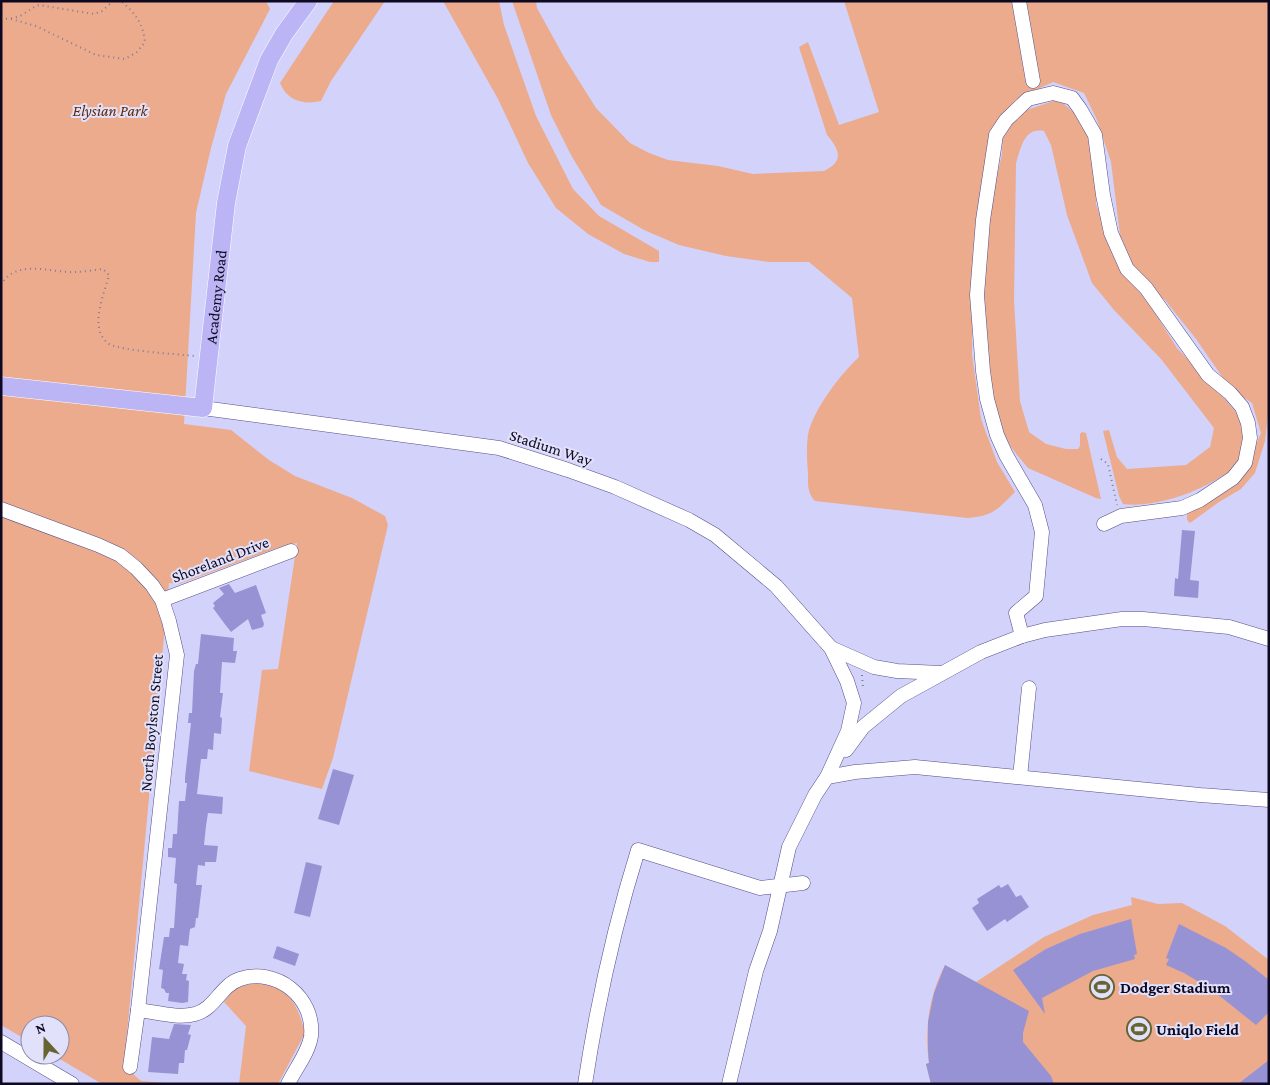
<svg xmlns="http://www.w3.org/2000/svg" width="1270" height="1085" font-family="'Crimson Pro',serif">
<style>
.green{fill:#ecab8c}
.building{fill:#9792d3}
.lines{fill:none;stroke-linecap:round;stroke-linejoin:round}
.minor-casing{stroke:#544e88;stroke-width:15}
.major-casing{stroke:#fff;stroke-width:19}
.path{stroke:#7d7b9c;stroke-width:2;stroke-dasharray:1 4;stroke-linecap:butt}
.minor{stroke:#fff;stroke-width:14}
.major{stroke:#bcb5f5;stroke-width:18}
.labels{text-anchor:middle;stroke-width:4;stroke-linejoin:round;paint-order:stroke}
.park-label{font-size:16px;font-style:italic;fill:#602805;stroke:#e1e1fc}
.street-label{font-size:16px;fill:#0d0920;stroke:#e1e1fc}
.poi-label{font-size:16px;font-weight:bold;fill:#0d0920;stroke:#e1e1fc;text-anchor:start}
</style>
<rect width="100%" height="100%" fill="#d3d2fb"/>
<g class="green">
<polygon points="1,1 266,1 270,9 226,94 211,148 196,213 184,424 231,430 269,460 295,476 352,498 385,516 388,525 333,758 322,789 249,771 262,670 278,669 297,543 277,548 179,584 169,583 124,1066 141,1081 177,1084 102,1084 53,1055 60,1055 60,1025 30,1025 30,1042 1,1025"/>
<path d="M334 1H385L331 81 321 101C304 105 287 101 280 83Z"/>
<polygon points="443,1 499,1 504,25 536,116 573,189 599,216 659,251 659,262 650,262 624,254 588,234 556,208 528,163 498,99"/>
<path d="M512 1H536L537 8 564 57 596 108 630 143 649 153 668 160 718 166 753 174 824 171C844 161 840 150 827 135L799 47 808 42 839 125 879 112 844 1H1269V407L1265 441 1255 473 1241 489 1219 502 1190 523 1187 520V513L1244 473 1261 433 1252 403 1230 388 1196 339 1165 300 1138 281 1121 243 1111 162 1097 120 1084 93 1053 82 1029 93 987 156 973 249 972 354 981 419 997 462 1015 492C997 510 993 516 967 518L815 501C807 493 808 484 808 473 807 462 806 441 809 430 817 405 840 375 859 357L852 298 809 262H769L726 256 679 245 644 230 601 205 571 155 551 115Z"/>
<path d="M1059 99 1078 117 1092 140 1098 179 1096 204 1119 268 1143 294 1177 348 1217 390 1239 416 1246 447C1242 454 1239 462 1235 468 1232 471 1226 474 1222 476 1197 493 1153 508 1123 504L1119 496 1103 431 1109 430 1117 457 1127 469 1186 465 1210 447 1214 428 1161 359 1114 310 1092 283 1067 215 1051 145 1044 131C1024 127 1021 148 1016 163L1014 301 1020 401 1029 432 1046 444 1066 449H1078L1080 446V434L1082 432 1086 433 1101 499 1096 498 1028 468 1017 455 1003 436 995 405 987 360 983 300 988 216 1002 154 1003 127 1024 111Z"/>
<path d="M1131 897 1158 904 1182 903 1225 926 1269 960V1084H931L926 1064 929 1063C924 1029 929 996 945 965L976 982 1044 937 1093 915 1132 905Z"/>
<path d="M258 983C290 988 297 1003 305 1033L278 1084H239L246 1026 224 1002 236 987Z"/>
</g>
<g class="building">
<polygon points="1182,530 1195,531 1190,580 1199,581 1198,598 1174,596 1175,578 1178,579"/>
<polygon points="229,584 235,593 256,585 266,613 261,615 264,624 263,627 252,630 248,619 231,632 224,623 213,608 215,606 213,603 224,594 219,588"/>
<polygon points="201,634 234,638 233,651 237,651 235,663 222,662 220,693 223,693 220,717 222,718 221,734 214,733 213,750 208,749 207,759 201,759 197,794 223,797 222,814 208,813 206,826 204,845 218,846 216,862 205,862 205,866 198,865 196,885 202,885 198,918 196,918 195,927 190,929 188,946 180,945 178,963 184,964 182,974 187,974 186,980 189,981 188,1002 182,1003 168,1001 169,993 166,993 164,989 161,988 163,970 159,969 164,937 169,937 170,928 174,928 177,884 174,883 176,858 168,857 168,848 172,848 173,834 177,834 179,801 185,801 187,783 185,783 185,778 191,723 188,723 189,713 192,713 194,671 196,664 198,664"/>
<polygon points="333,769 354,775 339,825 318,819"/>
<polygon points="306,862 322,866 310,917 294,913"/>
<polygon points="1008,884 1016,897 1021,895 1029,907 1007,922 1005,919 987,931 972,908 979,903 977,899 999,885 1001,888"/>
<polygon points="1131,919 1137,954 1134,955 1135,959 1093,971 1042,998 1045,1014 1013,970 1046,949 1080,934"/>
<polygon points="1179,924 1226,948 1245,961 1269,980 1269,1012 1256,1025 1211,989 1184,973 1166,965 1169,959 1166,958"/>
<polygon points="277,946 299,954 295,966 273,958"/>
<polygon points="945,965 1029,1011 1023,1033 1023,1042 1051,1076 1054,1084 931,1084 926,1064 929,1063 928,1050 928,1022 934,993"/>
<polygon points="174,1024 191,1025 188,1034 191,1035 187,1050 185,1050 184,1063 179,1063 178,1074 148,1072 152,1037 169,1039"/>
<polygon points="1269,1060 1269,1084 1238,1084"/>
</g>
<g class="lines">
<defs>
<g id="minor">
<polyline points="1019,1 1033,81"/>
<polyline points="203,408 499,448 568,470 615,487 689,520 715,535 776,586 831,648 847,681 854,703 848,731 827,777"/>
<polyline points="1,509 98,545 120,555 136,568 152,585 162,600 169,621 177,655 138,1010 130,1067"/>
<polyline points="162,600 291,551"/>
<polyline points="1022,636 1016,613 1036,596 1042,532 1035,505 1006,455 997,435 987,399 983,371 977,295 983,220 996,135 1006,120 1028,99 1053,93 1072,98 1080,109 1095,135 1103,195 1111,233 1127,269 1146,288 1208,375 1230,393 1242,407 1248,423 1250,438 1245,463 1233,478 1200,500 1182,508 1121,516 1104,524"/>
<polyline points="831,648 874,667 897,671 941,673"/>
<polyline points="846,750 863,727 901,696 981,652 1022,636 1045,630 1122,619 1143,619 1229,627 1269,639"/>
<polyline points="1020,777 1029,688"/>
<path d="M138 1010C156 1012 178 1019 195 1014 215 1009 221 985 240 979 276 967 315 997 311 1036 309 1052 295 1069 288 1084"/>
<polyline points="1,1042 72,1084"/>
<path d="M585 1084C597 1005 614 927 638 850L760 888 803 883"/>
<polyline points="729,1084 756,971 770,931 789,847 815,795 827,777 855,772 915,767 1200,795 1269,800"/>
</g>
<g id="major">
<path id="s1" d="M1 386 203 408 226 203 237 146 269 60 284 34 308 1"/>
</g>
</defs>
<use href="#minor" class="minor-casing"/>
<use href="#major" class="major-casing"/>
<g class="path">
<path d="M1 19C9 19 18 18 25 13 30 10 33 7 39 5L94 14 102 11 110 4V1"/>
<path d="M11 19 36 26 96 55 125 59 137 52 145 42C143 23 135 13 121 1"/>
<path d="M1 285C16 258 50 273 75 272 84 272 94 270 103 269L109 275C105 291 96 311 99 328 100 335 104 340 109 344 122 351 177 354 194 356"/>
<polyline points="1101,459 1108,464 1117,505"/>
<polyline points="862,675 863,688"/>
</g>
<use href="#minor" class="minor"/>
<use href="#major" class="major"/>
</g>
<defs>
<symbol id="stadium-ring" viewBox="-11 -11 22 22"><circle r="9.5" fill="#e1e1fc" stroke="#666431" stroke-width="1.5"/><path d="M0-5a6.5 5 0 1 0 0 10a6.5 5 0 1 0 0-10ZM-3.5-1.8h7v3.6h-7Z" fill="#666431"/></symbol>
</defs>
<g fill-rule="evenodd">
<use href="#stadium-ring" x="1088" y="973" width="28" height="28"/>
<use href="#stadium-ring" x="1125" y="1015" width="28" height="28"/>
</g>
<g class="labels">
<g class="park-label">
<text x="110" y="116">Elysian Park</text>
</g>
<g class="street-label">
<text dy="6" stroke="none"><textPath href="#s1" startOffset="315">Academy Road</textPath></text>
<text transform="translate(551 447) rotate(18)" y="6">Stadium Way</text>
<text transform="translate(220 559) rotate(-21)" y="6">Shoreland Drive</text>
<text transform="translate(151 723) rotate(-85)" y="6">North Boylston Street</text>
</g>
<g class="poi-label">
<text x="1120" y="993">Dodger Stadium</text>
<text x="1156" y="1035">Uniqlo Field</text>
</g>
</g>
<rect width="1270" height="1085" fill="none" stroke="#0d0920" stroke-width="5"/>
<g transform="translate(45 1040) rotate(339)"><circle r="24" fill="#e1e1fc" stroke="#8c8ba4"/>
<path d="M0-4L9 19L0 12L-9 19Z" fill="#666431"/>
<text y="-8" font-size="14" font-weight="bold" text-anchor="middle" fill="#0d0920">N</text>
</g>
</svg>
